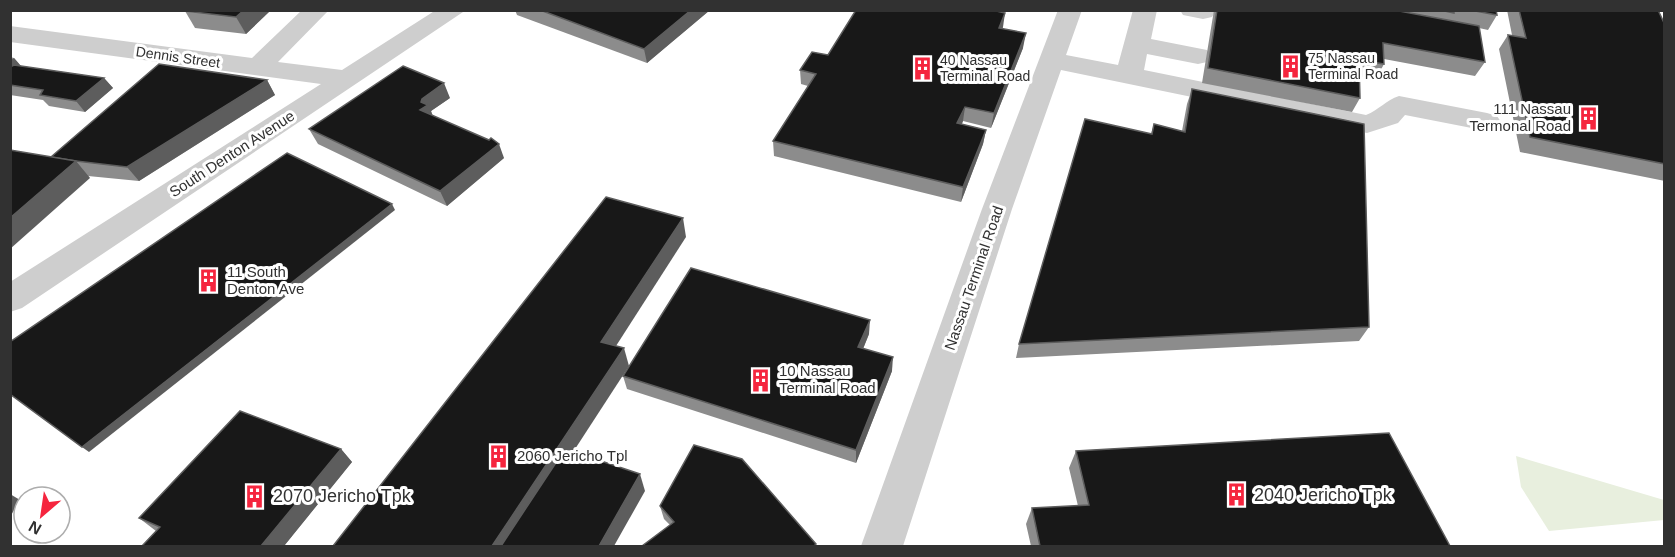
<svg xmlns="http://www.w3.org/2000/svg" width="1675" height="557" font-family="Helvetica,sans-serif">
<style>
.green{fill:#e8efde}
.lines{fill:none;stroke-linecap:round;stroke-linejoin:round}
.minor{fill:#cecece;fill-rule:evenodd}
.wall{fill:#8c8c8c}
.shaded-wall{fill:#5d5d5d}
.building{fill:#181818;stroke:#5d5d5d;stroke-width:1.5}
.labels{text-anchor:middle;stroke-width:6;stroke-linejoin:round;paint-order:stroke}
.far-street-label{font-size:14px;fill:#313131;stroke:#fff}
.far-poi-label{font-size:14px;fill:#313131;stroke:#fff;text-anchor:start}
.poi-label{font-size:15px;fill:#313131;stroke:#fff;text-anchor:start}
.street-label{font-size:15px;fill:#313131;stroke:#fff}
.near-poi-label{font-size:18px;fill:#313131;stroke:#fff;text-anchor:start}
</style>
<rect width="100%" height="100%" fill="#fff"/>
<polygon class="green" points="1516,456 1664,500 1664,520 1549,531 1521,487"/>
<g class="lines">
<g class="minor">
<polygon points="302,10 329,10 278,62 342,70 436,10 466,10 22,308 10,312 10,282 321,84 10,42 10,26 252,58"/>
<path d="M1058 10H1082L1066 55 1118 65 1133 10H1157L1151 39 1207 50 1211 56 1207 62 1198 64 1147 54 1144 70 1366 115C1379 110 1386 100 1399 96L1487 113 1497 116 1501 122 1497 128 1487 131 1405 115 1398 123 1367 133 1061 70 1012 209 903 546H861L982 209Z"/>
<polygon points="1180,10 1214,10 1215,12 1212,17 1203,19 1183,15"/>
</g>
</g>
<g class="wall">
<polygon points="186,10 271,10 246,34 195,28 185,11"/>
<polygon points="515,10 710,10 647,63 517,15"/>
<polygon points="1214,10 1496,10 1497,15 1488,30 1479,28 1485,62 1475,76 1384,59 1384,64 1376,79 1359,76 1360,98 1352,112 1202,83"/>
<polygon points="1507,10 1658,10 1665,25 1665,181 1520,152 1499,49 1508,35 1512,35"/>
<polygon points="1003,27 1002,29 1023,48 991,128 963,121 962,124 986,130 983,144 961,202 774,156 773,141 808,86 801,84 800,70 828,55"/>
<polygon points="10,57 14,58 21,66 104,78 113,88 85,112 49,106 43,100 10,95"/>
<polygon points="267,80 275,95 139,181 88,176 90,178 51,157"/>
<polygon points="1192,89 1369,327 1359,341 1016,358 1019,344 1151,134 1154,124 1182,131 1187,104"/>
<polygon points="450,98 431,111 432,115 504,158 447,206 318,144 309,129"/>
<polygon points="869,334 863,349 892,371 856,463 627,389 623,376"/>
<polygon points="341,449 352,462 284,546 142,546 156,531 139,518"/>
<polygon points="1076,451 1450,546 1031,546 1026,524 1032,508 1078,506 1069,468"/>
<polygon points="660,506 816,544 816,546 642,546 670,525 664,519"/>
</g>
<g class="shaded-wall">
<polygon points="244,10 271,10 246,34 236,17"/>
<polygon points="691,10 710,10 647,63 644,49"/>
<polygon points="1005,13 1003,27 996,42 999,28"/>
<polygon points="1026,33 1023,48 991,128 994,113"/>
<polygon points="14,58 26,72 10,84 10,61"/>
<polygon points="104,78 113,88 85,112 76,101"/>
<polygon points="267,80 275,95 139,181 127,167"/>
<polygon points="444,83 450,98 431,111 434,119 420,110 421,102 422,99"/>
<polygon points="965,107 963,121 955,138 957,123"/>
<polygon points="986,130 983,144 961,202 963,187"/>
<polygon points="499,144 504,158 447,206 440,191"/>
<polygon points="76,161 90,178 10,249 10,218"/>
<polygon points="392,204 395,210 89,452 82,447"/>
<polygon points="683,218 686,237 607,360 601,342"/>
<polygon points="870,320 869,334 858,361 858,347"/>
<polygon points="624,348 629,366 512,546 492,546"/>
<polygon points="893,357 892,371 856,463 856,450"/>
<polygon points="341,449 352,462 284,546 261,546"/>
<polygon points="640,474 645,491 614,546 599,546"/>
<polygon points="10,494 20,500 10,517"/>
</g>
<g class="building">
<polygon points="186,10 244,10 236,17 185,11"/>
<polygon points="540,10 691,10 644,49"/>
<polygon points="856,10 992,10 1005,13 999,28 1026,33 994,113 965,107 957,123 986,130 963,187 773,141 816,74 800,70 812,52 828,55"/>
<polygon points="1217,10 1394,10 1479,26 1485,62 1383,43 1384,64 1359,60 1360,98 1208,68"/>
<polygon points="1440,10 1454,10 1454,13"/>
<polygon points="1470,10 1496,10 1497,15"/>
<polygon points="1519,10 1658,10 1665,25 1665,164 1530,137 1508,35 1526,38"/>
<polygon points="159,64 267,80 127,167 76,161 51,157"/>
<polygon points="14,65 104,78 76,101 40,95 43,90 10,85 10,67"/>
<polygon points="403,66 444,83 422,99 421,102 428,105 420,110 489,140 491,138 499,144 440,191 309,129"/>
<polygon points="1192,89 1364,124 1369,327 1019,344 1085,119 1152,134 1154,124 1185,132"/>
<polygon points="10,150 76,161 10,218"/>
<polygon points="287,153 392,204 82,447 10,394 10,342"/>
<polygon points="606,197 683,218 601,342 624,348 492,546 333,546"/>
<polygon points="691,268 870,320 858,347 893,357 856,450 623,376"/>
<polygon points="240,411 341,449 261,546 142,546 160,527 139,518"/>
<polygon points="1389,433 1450,546 1040,546 1032,508 1089,505 1076,451"/>
<polygon points="694,445 742,459 816,544 814,546 642,546 674,522 660,506"/>
<polygon points="565,449 640,474 599,546 501,546"/>
</g>
<defs>
<symbol id="building-bare" viewBox="-9 -9 18 18"><path d="M-4-6H4V6H1V3H-1V6H-4ZM-2.5-4.3h1.7v1.8h-1.7ZM.8-4.3h1.7v1.8H.8ZM-2.5-1h1.7V.8h-1.7ZM.8-1h1.7V.8H.8Z" fill="#f5253e" stroke="#fff" stroke-width="2.5" paint-order="stroke"/></symbol>
</defs>
<g fill-rule="evenodd">
<use href="#building-bare" x="1274" y="50" width="33" height="33"/>
<use href="#building-bare" x="906" y="52" width="33" height="33"/>
<use href="#building-bare" x="1572" y="102" width="33" height="33"/>
<use href="#building-bare" x="192" y="264" width="33" height="33"/>
<use href="#building-bare" x="744" y="364" width="33" height="33"/>
<use href="#building-bare" x="482" y="440" width="33" height="33"/>
<use href="#building-bare" x="1220" y="478" width="33" height="33"/>
<use href="#building-bare" x="238" y="480" width="33" height="33"/>
</g>
<g class="labels">
<g class="far-street-label">
<text transform="translate(178 57) rotate(8)" y="5">Dennis Street</text>
</g>
<g class="far-poi-label">
<text x="1308" y="63">75 Nassau<tspan x="1308" dy="16">Terminal Road</tspan></text>
<text x="940" y="65">40 Nassau<tspan x="940" dy="16">Terminal Road</tspan></text>
</g>
<g class="poi-label">
<text x="1571" y="114" text-anchor="end">111 Nassau<tspan x="1571" dy="17">Termonal Road</tspan></text>
<text x="227" y="277">11 South<tspan x="227" dy="17">Denton Ave</tspan></text>
<text x="779" y="376">10 Nassau<tspan x="779" dy="17">Terminal Road</tspan></text>
<text x="517" y="461">2060 Jericho Tpl</text>
</g>
<g class="street-label">
<text transform="translate(232 154) rotate(-33)" y="5">South Denton Avenue</text>
<text transform="translate(974 278) rotate(-71)" y="5">Nassau Terminal Road</text>
</g>
<g class="near-poi-label">
<text x="1254" y="501">2040 Jericho Tpk</text>
<text x="273" y="502">2070 Jericho Tpk</text>
</g>
</g>
<rect width="1675" height="557" fill="none" stroke="#313131" stroke-width="24"/>
<g transform="translate(42 515) rotate(209)"><circle r="28" fill="#ffffff" stroke="#adadad" stroke-width="1.5"/>
<path d="M0-4.5L10 22L0 15L-10 22Z" fill="#f5253e"/>
<text y="-9" font-size="16" font-weight="bold" text-anchor="middle" fill="#313131">N</text>
</g>
</svg>
